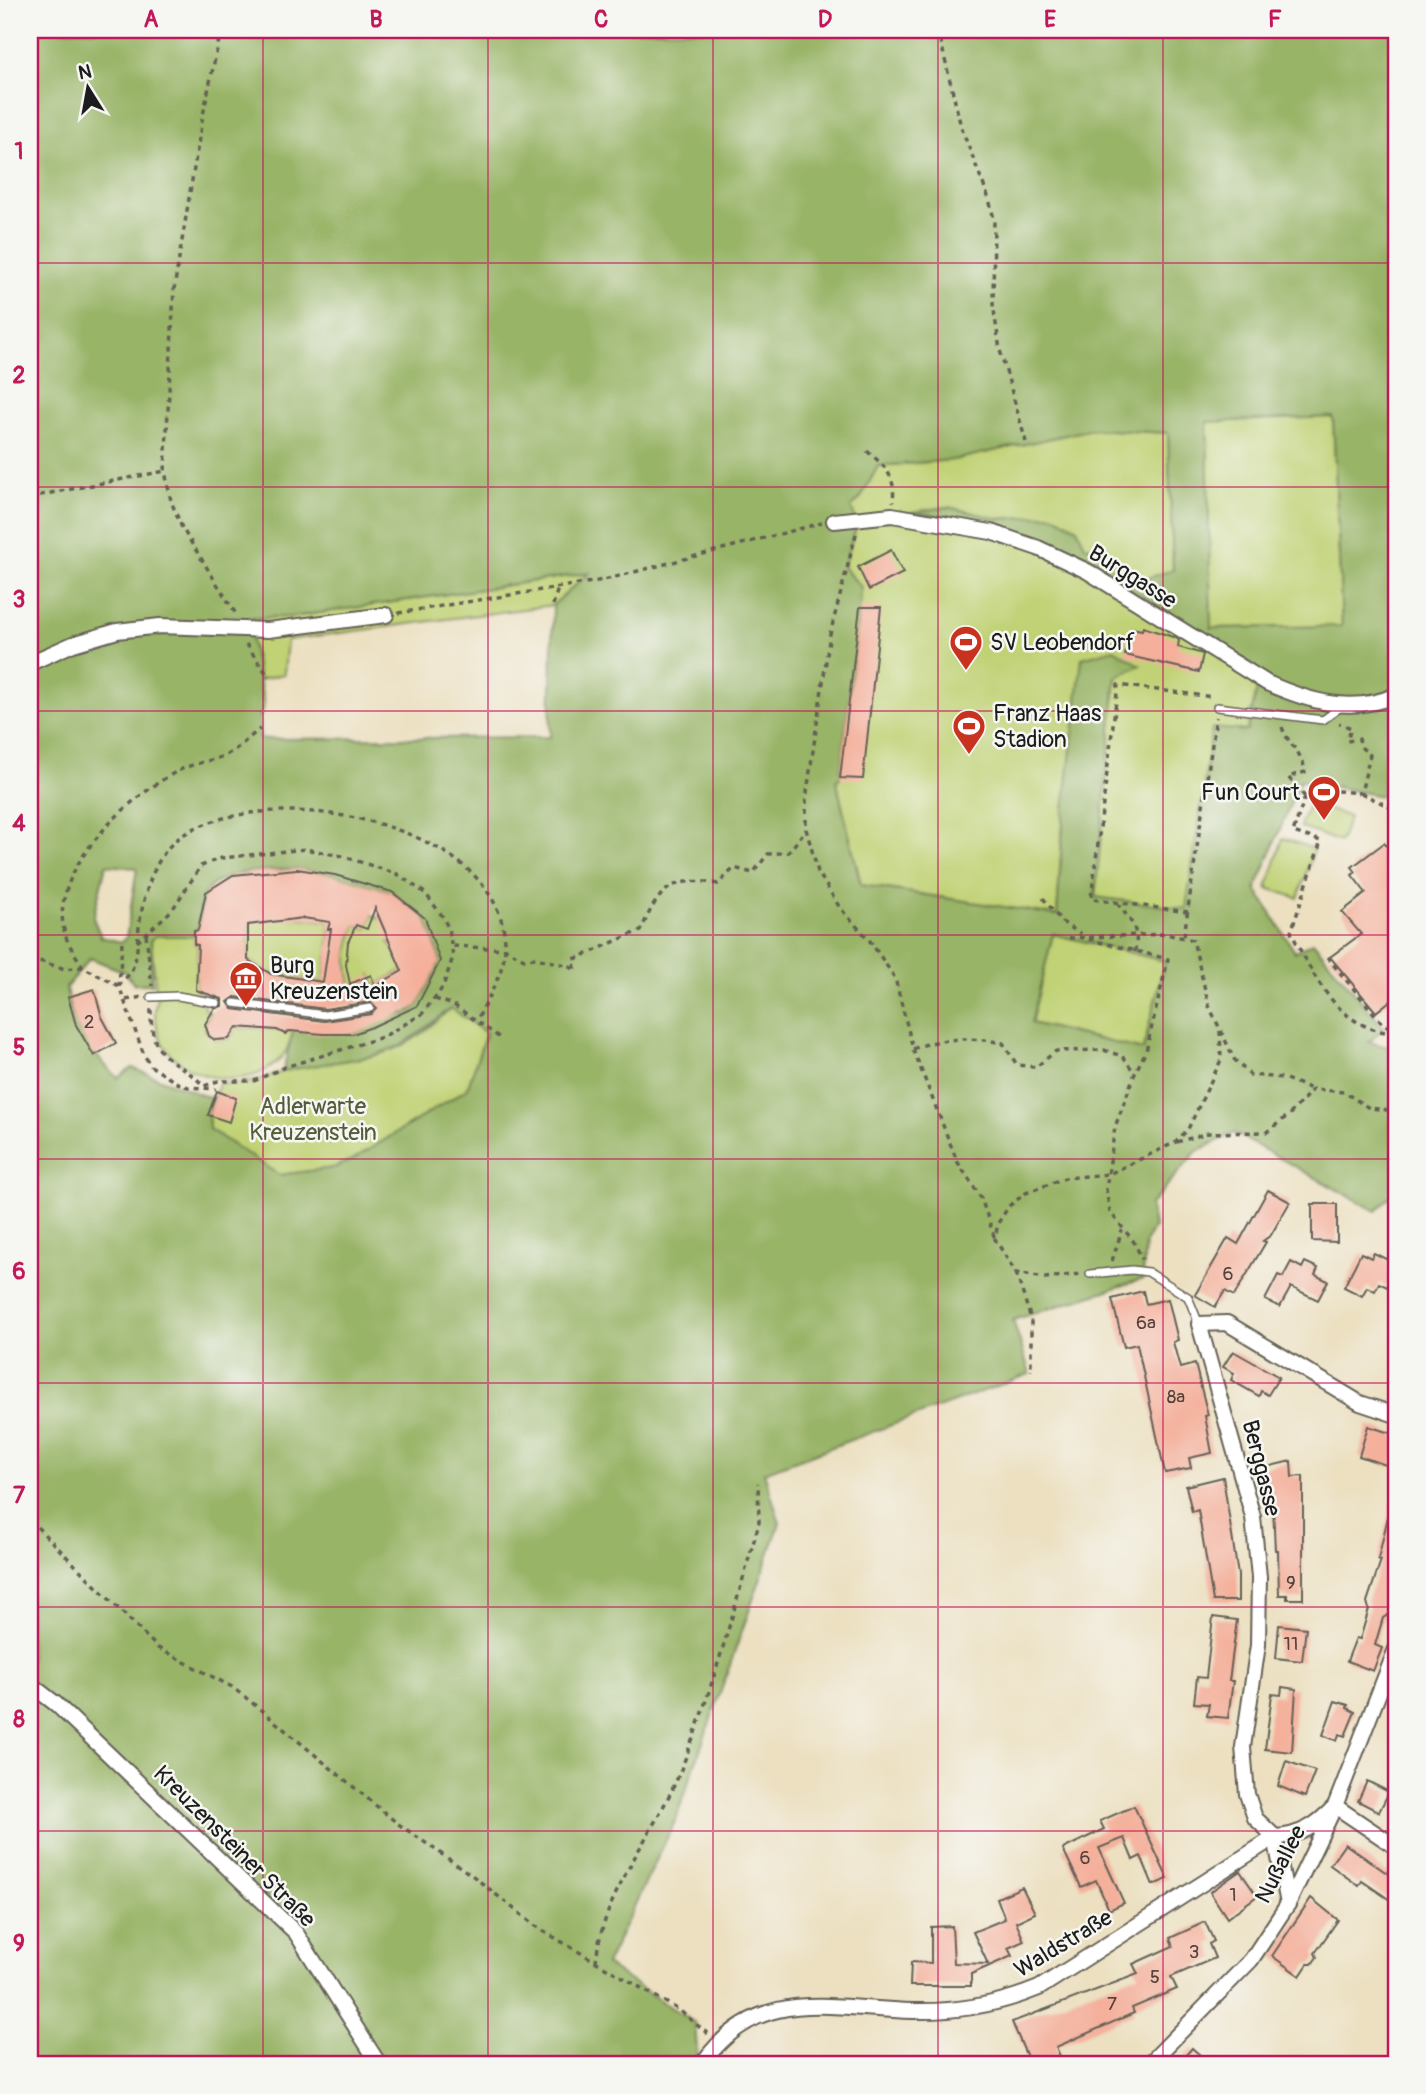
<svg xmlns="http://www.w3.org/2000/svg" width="1426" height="2094" font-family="Pangolin,sans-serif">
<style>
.green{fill:#c0d275;stroke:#6e7748;stroke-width:2}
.forest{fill:#98b466;stroke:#5a6841;stroke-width:2;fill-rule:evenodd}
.building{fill:#f4b09b;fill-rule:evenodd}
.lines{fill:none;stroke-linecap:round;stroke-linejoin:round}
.lane-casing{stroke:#656156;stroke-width:10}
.street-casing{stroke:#656156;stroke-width:18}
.path{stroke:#656156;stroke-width:3.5;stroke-dasharray:5 5;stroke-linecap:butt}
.lane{stroke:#fff;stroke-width:7}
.street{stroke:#fff;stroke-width:14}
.grid{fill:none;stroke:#c2185b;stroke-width:2;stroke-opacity:0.55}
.labels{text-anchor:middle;stroke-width:5;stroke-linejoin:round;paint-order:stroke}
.number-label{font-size:19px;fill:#52413c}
.street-label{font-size:23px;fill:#1c1c1c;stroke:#f6f6f2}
.poi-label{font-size:23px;fill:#1c1c1c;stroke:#f6f6f2;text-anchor:start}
.park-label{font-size:23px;fill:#555c3b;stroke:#f6f6f2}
.neatline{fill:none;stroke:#c2185b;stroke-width:2.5}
.grid-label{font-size:23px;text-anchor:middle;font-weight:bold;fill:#c2185b}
</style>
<rect width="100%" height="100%" fill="#f6f6f2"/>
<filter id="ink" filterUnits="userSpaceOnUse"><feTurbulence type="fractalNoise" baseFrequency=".0143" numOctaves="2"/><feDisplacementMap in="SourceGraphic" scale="14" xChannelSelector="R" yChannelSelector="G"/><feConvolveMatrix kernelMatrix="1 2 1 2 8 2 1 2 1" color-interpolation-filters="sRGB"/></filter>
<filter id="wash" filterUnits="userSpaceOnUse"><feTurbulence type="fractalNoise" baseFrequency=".00686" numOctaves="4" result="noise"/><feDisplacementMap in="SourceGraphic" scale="28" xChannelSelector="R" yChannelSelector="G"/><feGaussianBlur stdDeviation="1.57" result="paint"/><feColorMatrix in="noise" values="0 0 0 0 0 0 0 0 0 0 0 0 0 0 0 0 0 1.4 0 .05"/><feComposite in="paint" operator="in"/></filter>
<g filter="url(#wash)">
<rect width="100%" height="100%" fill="#ece0c1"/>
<g class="green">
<polygon points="1333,417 1342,627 1210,628 1207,421"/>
<polygon points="1092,429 1168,433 1173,571 1142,580 1095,548 1085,546 1077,528 1053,515 999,519 948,507 914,513 1002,525 1073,553 1256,667 1258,685 1247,731 1212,729 1186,909 1095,897 1116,677 1114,649 1064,809 1057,916 861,885 836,779 861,587 843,567 857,525 850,507 860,499 878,466 953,460"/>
<polygon points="590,573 553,605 287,640 284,674 258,680 246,618 292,617"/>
<polygon points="1309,803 1349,817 1340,842 1300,827"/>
<polygon points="1283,838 1314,849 1298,898 1267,888"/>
<path d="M372 915 382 919 402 936 389 942 404 969 375 986 371 975 354 1004C348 972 343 954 356 925L367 929Z"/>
<polygon points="303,918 330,922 329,929 331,929 323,982 271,974 248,960 248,920"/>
<polygon points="1053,934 1165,961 1143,1050 1031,1023"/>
<path d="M155 936H194V944L198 945 196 990 202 994 204 1008 211 1013 207 1018 205 1030 215 1040 229 1039 237 1027 293 1031C281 1101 169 1089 157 1027 156 1018 153 1010 157 1001L151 940Z"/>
<path d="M451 1008 486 1033 467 1089 352 1160 333 1168 279 1175 209 1129 208 1114 219 1083C254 1086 256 1079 286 1071 325 1060 368 1063 403 1045 421 1036 436 1021 451 1008Z"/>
</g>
<path class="forest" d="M30 30H1396V799L1300 780 1256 889 1295 952 1313 942 1384 1028 1369 1042 1396 1049V1190L1376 1211 1234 1133 1197 1151 1150 1205 1154 1227 1145 1243 1143 1279 1013 1320 1030 1374 764 1472 780 1523 675 1821 606 1965 695 2023 698 2064H30ZM1333 417 1342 626 1211 628 1207 422ZM1092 429 1168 433 1173 570 1142 580 1095 548 1085 546 1077 528 1053 515 999 519 948 507 911 512 1002 525 1073 553 1256 667 1258 685 1247 731 1212 728 1186 909 1095 897 1116 677 1140 665 1114 649 1082 658 1064 809 1057 915 861 885 836 780 840 778 860 607 861 587 843 567 857 524 851 507 860 499 878 466 953 460ZM589 573 553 605 550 737 260 739V718L264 705 247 618 292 617ZM106 865 137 868 126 938 121 942 101 937 93 918ZM297 869 335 875 392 892 425 918 440 961 417 1006 407 1013 397 1014 353 1034 293 1031 283 1071 372 1056 403 1045 451 1008 486 1033 467 1089 352 1160 333 1168 279 1175 209 1129 208 1114 213 1099 132 1068 118 1078C91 1053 71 1026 66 988L90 958 125 972 134 984H152L151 940 155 936H194V931L198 930C200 919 199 902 206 892 224 867 270 871 297 869ZM1053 934 1165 961 1143 1050 1031 1023Z"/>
<g id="blocks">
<g class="building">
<polygon points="891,550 903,573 869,590 858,567"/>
<polygon points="860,607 881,607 863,779 840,778"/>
<polygon points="1143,627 1176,638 1179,640 1178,647 1203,654 1199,672 1125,655 1131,628 1142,630"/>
<polygon points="1384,843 1396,857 1396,996 1376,1012 1330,957 1361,934 1342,912 1366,893 1352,875 1356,872 1352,867"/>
<path d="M297 869 335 875 392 892 425 918 440 961 417 1006 372 1027 353 1034H323L290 1031 285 1034 277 1030 237 1027 229 1039 215 1040 209 1036 205 1024 214 1009 222 1006V999L196 990 198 945 194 944V931L198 930 206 892 233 875ZM375 908 402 971 375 986 371 975 350 984 346 965 348 942 356 925 367 929ZM303 918 330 922 328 929H331L323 982 271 974 248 960V925ZM235 997 325 1009 370 1002 376 1008 371 1014 324 1021 233 1009 228 1002Z"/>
<polygon points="94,989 102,1017 116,1043 94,1056 76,1025 68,997"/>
<polygon points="217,1091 236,1098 229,1122 208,1115"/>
<polygon points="1268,1190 1290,1202 1271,1235 1263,1241 1266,1242 1234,1296 1225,1291 1215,1307 1195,1295 1228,1238 1238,1244"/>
<polygon points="1312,1204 1337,1204 1337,1242 1312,1241"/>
<polygon points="1361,1253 1371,1258 1374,1253 1390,1261 1388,1266 1395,1270 1387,1287 1379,1283 1375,1291 1367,1287 1362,1296 1344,1287"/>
<polygon points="1291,1262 1302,1268 1305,1262 1318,1268 1315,1275 1328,1281 1318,1300 1291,1287 1280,1307 1265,1300 1278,1275 1283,1277"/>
<polygon points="1143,1291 1146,1304 1168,1299 1178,1340 1173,1342 1180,1368 1195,1364 1208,1415 1205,1416 1212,1453 1189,1458 1191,1468 1165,1473 1137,1344 1124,1347 1112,1299"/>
<polygon points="1233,1351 1279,1377 1268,1395 1261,1391 1259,1396 1231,1380 1234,1373 1223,1367"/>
<polygon points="1368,1426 1396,1435 1396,1453 1392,1467 1359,1456"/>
<polygon points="1291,1461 1292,1477 1303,1476 1303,1599 1287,1599 1287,1595 1279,1595 1278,1550 1275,1550 1273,1506 1264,1506 1262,1468"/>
<polygon points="1223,1477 1238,1575 1238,1601 1213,1601 1198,1510 1192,1512 1186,1486"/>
<polygon points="1391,1504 1396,1505 1396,1602 1393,1612 1383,1618 1375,1645 1382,1648 1373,1671 1347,1661 1356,1638 1360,1639 1369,1609 1367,1602 1381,1560 1378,1559"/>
<polygon points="1213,1617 1237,1620 1229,1681 1233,1681 1228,1718 1207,1716 1209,1704 1194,1703 1197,1677 1206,1678"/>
<polygon points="1279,1625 1306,1628 1302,1661 1276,1658"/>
<polygon points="1282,1687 1296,1689 1292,1752 1265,1749 1272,1694 1281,1695"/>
<polygon points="1335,1701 1348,1705 1347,1708 1355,1712 1345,1736 1339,1734 1337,1741 1323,1735"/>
<polygon points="1286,1761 1315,1771 1305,1797 1278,1786"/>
<polygon points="1367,1781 1389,1792 1379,1812 1358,1801"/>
<polygon points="1134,1806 1168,1879 1153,1885 1141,1856 1133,1860 1124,1838 1099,1848 1124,1903 1109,1910 1096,1880 1081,1887 1063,1849 1104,1829 1100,1821"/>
<polygon points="1345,1844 1387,1873 1396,1859 1396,1904 1362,1881 1359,1886 1330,1865"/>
<polygon points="1240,1871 1257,1896 1227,1918 1210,1892"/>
<polygon points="1022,1887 1035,1913 1016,1922 1024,1941 1008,1948 1012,1956 971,1974 971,1986 910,1986 911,1962 931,1963 931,1927 952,1926 954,1963 988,1964 973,1932 1005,1919 997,1898"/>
<polygon points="1311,1898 1338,1920 1315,1953 1317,1957 1312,1964 1308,1964 1300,1976 1272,1956"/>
<polygon points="1205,1922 1214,1941 1209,1944 1215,1958 1171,1977 1177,1989 1132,2008 1134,2013 1056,2047 1060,2056 1030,2064 1012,2022 1138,1974 1133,1964 1173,1946 1170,1938"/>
<polygon points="1192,2048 1210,2064 1178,2064"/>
</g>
</g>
</g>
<g filter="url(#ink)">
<use href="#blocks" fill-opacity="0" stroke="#656156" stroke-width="2"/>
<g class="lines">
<defs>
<g id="lane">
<polyline points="1217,707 1323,720 1342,706"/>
<polyline points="151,997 178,996 217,1003"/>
<polyline points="234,1003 325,1015 370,1008"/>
<polyline points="1090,1274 1132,1270 1148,1272 1188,1297 1199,1324"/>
</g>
<g id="street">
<path d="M834 521 892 515 991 532 1038 548 1087 571 1267 683C1308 701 1352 715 1396 695"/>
<polyline points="30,663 73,644 117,631 160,626 268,630 386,615"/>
<polyline points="30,1684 56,1704 296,1933 379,2064"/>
<polyline points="1288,1904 1275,1837 1255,1818 1247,1794 1243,1747 1258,1645 1259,1577 1253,1517 1199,1324 1227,1323 1360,1403 1396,1415"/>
<path d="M702 2064C759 1984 829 2009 913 2011 956 2012 1000 2004 1039 1988L1275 1837C1301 1836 1317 1825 1335 1806L1396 1847"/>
<polyline points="1149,2064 1251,1960 1288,1904 1335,1806 1396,1649"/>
</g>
</defs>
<use href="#lane" class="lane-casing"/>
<use href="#street" class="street-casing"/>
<g class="path">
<polyline points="221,30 202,120 174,289 165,471 171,501 182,528 236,614"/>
<polyline points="938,30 961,127 989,199 994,219 993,304 1000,350 1026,442"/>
<path d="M867 451C886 467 896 476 893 502"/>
<polyline points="30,497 165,471"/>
<polyline points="856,534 830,634 806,799 806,829 818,872 840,908 870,941 895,978 913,1049 957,1161 981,1198 995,1239"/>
<polyline points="553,605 558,588"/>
<polyline points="398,613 604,580 822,523"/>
<polyline points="246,644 269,677"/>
<path d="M1282 727C1288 745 1303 752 1305 772L1288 777 1305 797 1315 789 1361 793 1370 755 1362 748 1359 739 1347 741 1351 728 1339 723"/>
<polyline points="1361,793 1396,810"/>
<path d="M1305 797 1293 832 1321 841 1291 932C1314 977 1339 1031 1396 1033"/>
<polyline points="1043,898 1062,922 1081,934"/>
<path d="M1117 903C1131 921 1141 930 1134 954"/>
<polyline points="1188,912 1091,899 1118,685 1213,697"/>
<polyline points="146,934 152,986"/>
<polyline points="1184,936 1216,717"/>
<polyline points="1079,937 1168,959 1146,1051 1135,1073"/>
<polyline points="1069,938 1166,934 1193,940 1209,1006 1220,1029 1221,1060 1188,1129 1176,1142 1109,1174 1065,1178 1026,1193 1009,1206 998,1223 995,1239 1016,1273 1045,1278 1081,1274"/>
<polyline points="122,942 119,986 144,1055 151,1066 175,1082 188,1087 216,1089"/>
<path d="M137 942 172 910 201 866 222 858 305 849 342 856 397 874 425 893 443 917 449 930 453 957 443 987 422 1014 383 1037 285 1067 254 1081H218L204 1086C173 1054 150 1064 151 1008"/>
<path d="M453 946 506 949 524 959 536 958 570 966 575 971 574 959C598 951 618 938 641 931 658 889 672 875 718 884L734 868 753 873 768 854 789 852 806 829"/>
<polyline points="1327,957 1382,1023 1396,1031"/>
<polyline points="30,958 65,969 83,967 119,986"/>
<path d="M83 967C77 957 68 945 65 934 46 871 130 795 180 770 194 763 211 761 226 755 238 749 249 737 260 729"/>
<path d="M119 986C123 981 129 975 132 969 138 958 137 940 139 927 143 897 154 855 180 837 264 778 505 821 505 946 505 971 488 998 477 1020"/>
<polyline points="435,999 454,1005 500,1038"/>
<polyline points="126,1000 142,997"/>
<polyline points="1221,1031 1234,1059 1250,1075 1283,1078 1312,1089"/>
<path d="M913 1049C940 1037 975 1037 1003 1043L1017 1065 1036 1067 1056 1051 1104 1050 1122 1056 1135 1073 1115 1127 1106 1189 1110 1212 1134 1242 1142 1259"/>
<polyline points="1396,1114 1392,1132 1396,1143"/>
<polyline points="1177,1142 1208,1133 1267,1132 1290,1114 1313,1089 1344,1092 1369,1108 1396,1111"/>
<polyline points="1112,1261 1122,1230"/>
<polyline points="1016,1273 1031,1319 1031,1371"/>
<polyline points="30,1520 158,1648 232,1687 250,1701 397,1823 473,1876 538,1928 679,2010 708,2034"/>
<path d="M596 1962C602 1893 654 1835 680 1772 712 1692 735 1606 759 1523L758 1483"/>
</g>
<use href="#lane" class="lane"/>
<use href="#street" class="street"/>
</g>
</g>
<path class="grid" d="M263 30V2064M488 30V2064M713 30V2064M938 30V2064M1163 30V2064M30 263H1396M30 487H1396M30 711H1396M30 935H1396M30 1159H1396M30 1383H1396M30 1607H1396M30 1831H1396"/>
<defs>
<symbol id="stadium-pin" viewBox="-11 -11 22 30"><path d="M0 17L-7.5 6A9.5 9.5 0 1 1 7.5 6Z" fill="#c8321e" stroke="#f6f6f2"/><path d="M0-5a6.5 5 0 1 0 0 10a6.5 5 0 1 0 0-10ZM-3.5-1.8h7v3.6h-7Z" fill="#fff"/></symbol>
<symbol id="museum-pin" viewBox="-11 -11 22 30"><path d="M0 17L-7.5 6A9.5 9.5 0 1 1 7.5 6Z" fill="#c8321e" stroke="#f6f6f2"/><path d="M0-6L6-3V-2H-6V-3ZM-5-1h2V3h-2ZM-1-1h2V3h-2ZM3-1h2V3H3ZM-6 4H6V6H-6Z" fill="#fff"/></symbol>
</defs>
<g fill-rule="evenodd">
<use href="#stadium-pin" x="947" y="623" width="38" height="52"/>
<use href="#stadium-pin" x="950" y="707" width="38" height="52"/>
<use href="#stadium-pin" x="1305" y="773" width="38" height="52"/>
<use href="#museum-pin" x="227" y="959" width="38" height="52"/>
</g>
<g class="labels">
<g class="number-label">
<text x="89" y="1028">2</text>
<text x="1228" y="1280">6</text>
<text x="1146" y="1329">6a</text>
<text x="1176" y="1403">8a</text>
<text x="1291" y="1589">9</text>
<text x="1291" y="1650">11</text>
<text x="1085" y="1864">6</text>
<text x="1233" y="1901">1</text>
<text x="1194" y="1958">3</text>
<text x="1155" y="1983">5</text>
<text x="1112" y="2010">7</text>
</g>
<g class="street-label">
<text transform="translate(1133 576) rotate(32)" y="8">Burggasse</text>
<text transform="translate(1262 1468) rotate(76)" y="8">Berggasse</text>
<text transform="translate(235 1846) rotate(45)" y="8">Kreuzensteiner Straße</text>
<text transform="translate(1280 1864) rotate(-63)" y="8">Nußallee</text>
<text transform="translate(1063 1943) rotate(-31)" y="8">Waldstraße</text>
</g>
<g class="poi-label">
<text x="990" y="650">SV Leobendorf</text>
<text x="993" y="721">Franz Haas<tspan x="993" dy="26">Stadion</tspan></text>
<text x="1300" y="800" text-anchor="end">Fun Court</text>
<text x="270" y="973">Burg<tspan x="270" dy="26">Kreuzenstein</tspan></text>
</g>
<g class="park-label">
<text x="313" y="1114">Adlerwarte<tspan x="313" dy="26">Kreuzenstein</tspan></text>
</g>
</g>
<rect width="1426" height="2094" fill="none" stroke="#f6f6f2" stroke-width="77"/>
<g transform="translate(88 88) rotate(349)" stroke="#f6f6f2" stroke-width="5" paint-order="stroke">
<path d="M0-5L12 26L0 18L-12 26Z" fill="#1c1c1c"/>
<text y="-10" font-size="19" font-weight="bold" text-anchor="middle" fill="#1c1c1c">N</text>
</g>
<rect x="38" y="38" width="1350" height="2018" class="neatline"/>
<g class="grid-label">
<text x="151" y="27">A</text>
<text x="376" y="27">B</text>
<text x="601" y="27">C</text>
<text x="825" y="27">D</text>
<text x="1050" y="27">E</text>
<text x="1275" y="27">F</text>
<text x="19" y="159">1</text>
<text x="19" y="383">2</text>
<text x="19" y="607">3</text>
<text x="19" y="831">4</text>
<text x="19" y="1055">5</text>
<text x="19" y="1279">6</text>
<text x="19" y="1503">7</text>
<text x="19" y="1727">8</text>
<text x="19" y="1951">9</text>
</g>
</svg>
